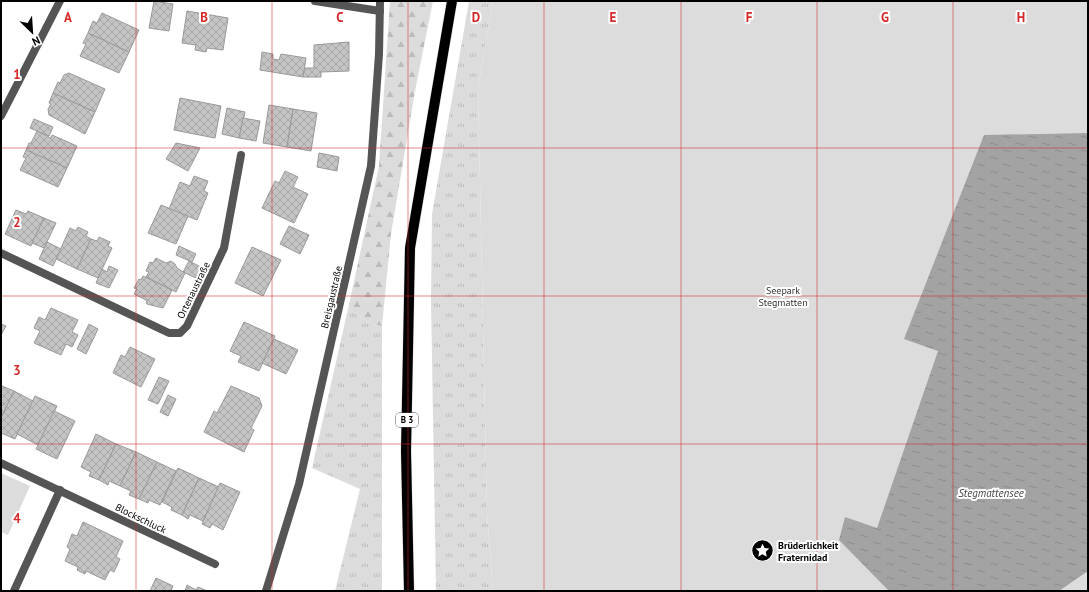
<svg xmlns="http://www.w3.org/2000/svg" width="1089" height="592" font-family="'PT Sans',sans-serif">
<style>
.grass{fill:url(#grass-tufts)}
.forest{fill:url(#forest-firs)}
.park{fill:#dcdcdc}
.water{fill:url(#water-ripples)}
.building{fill:url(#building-cross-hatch);stroke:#999}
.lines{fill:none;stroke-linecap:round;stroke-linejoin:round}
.primary-casing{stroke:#dbdbdb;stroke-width:11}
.street{stroke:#555;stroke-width:8}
.primary{stroke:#000;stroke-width:10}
.grid{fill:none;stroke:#d62828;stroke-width:1;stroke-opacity:0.55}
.labels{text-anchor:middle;stroke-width:4;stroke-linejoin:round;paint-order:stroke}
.shield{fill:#fff;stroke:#4c4c4c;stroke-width:1}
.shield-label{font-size:9px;font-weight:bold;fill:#000}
.street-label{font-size:10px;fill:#000;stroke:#fff}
.park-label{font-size:10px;fill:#333;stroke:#fff}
.poi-label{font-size:10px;font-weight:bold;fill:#000;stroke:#fff;text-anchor:start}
.water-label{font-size:11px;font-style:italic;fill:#444;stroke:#fff}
.grid-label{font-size:13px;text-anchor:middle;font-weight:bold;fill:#d62828;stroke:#fff;stroke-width:4;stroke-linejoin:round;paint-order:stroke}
</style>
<defs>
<pattern id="grass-tufts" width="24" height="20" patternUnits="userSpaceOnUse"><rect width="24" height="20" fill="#dcdcdc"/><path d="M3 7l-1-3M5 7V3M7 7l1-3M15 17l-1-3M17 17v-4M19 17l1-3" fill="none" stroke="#bbb"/></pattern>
<pattern id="forest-firs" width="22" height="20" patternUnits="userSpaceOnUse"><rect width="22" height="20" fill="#dcdcdc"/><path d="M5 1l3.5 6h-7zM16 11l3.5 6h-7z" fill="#bbb"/></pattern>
<pattern id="water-ripples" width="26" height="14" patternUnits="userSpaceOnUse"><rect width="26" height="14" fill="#a3a3a3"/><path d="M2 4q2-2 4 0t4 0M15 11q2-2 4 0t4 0" fill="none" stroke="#8b8b8b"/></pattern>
<pattern id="building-cross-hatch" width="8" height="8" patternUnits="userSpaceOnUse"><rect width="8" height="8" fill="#c4c4c4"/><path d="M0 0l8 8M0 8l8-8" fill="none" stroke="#a7a7a7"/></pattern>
</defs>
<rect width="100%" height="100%" fill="#fff"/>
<g class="grass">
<polygon points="469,1 493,1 478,87 487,513 493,591 436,591 431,301 432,214"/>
<polygon points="348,309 372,324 382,326 382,591 335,591 360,489 312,468"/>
</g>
<polygon class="forest" points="390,1 433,1 415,91 391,234 382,326 372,324 348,309 379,166"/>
<g class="park">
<polygon points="493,1 1088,1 1088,591 493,591 487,513 478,87"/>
<polygon points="1,473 30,486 8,535 1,532"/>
</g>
<polygon class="water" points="1088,133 1088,571 1059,591 889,591 839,540 845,517 877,528 938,351 904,339 984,135"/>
<g class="building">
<polygon points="154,1 173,4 169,31 149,28"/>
<polygon points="187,11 228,18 223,50 207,48 206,52 195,50 196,45 182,43"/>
<polygon points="102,13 139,30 129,52 88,33 93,21 97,23"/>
<polygon points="88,33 129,52 119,73 80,56 86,44 83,43"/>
<polygon points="349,42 349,71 321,72 321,77 303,77 304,68 314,68 314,45"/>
<polygon points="262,52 273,54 273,59 279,60 281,54 306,58 303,77 260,70"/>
<polygon points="69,73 105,89 95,112 53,93 58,82 60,83 64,75"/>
<polygon points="53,93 95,112 85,134 49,115 48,109 51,104 49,103"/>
<polygon points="180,98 221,106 215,138 174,130"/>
<polygon points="269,105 293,109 287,147 263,143"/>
<polygon points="227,108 245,112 239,138 222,134"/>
<polygon points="293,109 317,113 311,151 287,147"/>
<polygon points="243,118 260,121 256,141 239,138"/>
<polygon points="34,119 53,127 49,136 30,128"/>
<polygon points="37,131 51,138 52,135 77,146 67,168 26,150 29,143 31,143"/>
<polygon points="176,143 200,148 188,171 166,159"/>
<polygon points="26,150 67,168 58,187 20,170 26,158 23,157"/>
<polygon points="319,153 339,157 337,171 317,167"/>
<polygon points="285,171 298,177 293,187 308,194 294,223 262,208 275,181 279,183"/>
<polygon points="194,176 208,181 204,191 208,193 197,220 169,209 180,182 190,186"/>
<polygon points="161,205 188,216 176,244 148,233"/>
<polygon points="16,210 26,214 28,211 44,218 31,246 5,234"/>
<polygon points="44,218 56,223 44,248 32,243"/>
<polygon points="289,226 309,235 300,254 280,244"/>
<polygon points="78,227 88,232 86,236 91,239 77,269 56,259 70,228 76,231"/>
<polygon points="99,237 110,242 108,246 112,248 98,278 77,269 91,239 97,241"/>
<polygon points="47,242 61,249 53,266 39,259"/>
<polygon points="179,246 196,254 192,262 176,255"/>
<polygon points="252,247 281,260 263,296 235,283"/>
<polygon points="156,258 166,263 171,261 175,264 177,268 185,273 176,292 146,277 149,272 146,271 150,262 153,263"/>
<polygon points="189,261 203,268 198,279 183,272"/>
<polygon points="109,266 118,270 109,288 96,283 102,269 107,272"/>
<polygon points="143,276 172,290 163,308 147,304 146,300 134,294 137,289 134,288 139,279 141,280"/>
<polygon points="51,308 78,320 72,332 78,335 72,347 66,344 61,355 34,343 40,331 34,328 39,317 45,320"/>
<polygon points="244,322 275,336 259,371 238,362 241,356 230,351"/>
<polygon points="1,324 6,326 1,335"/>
<polygon points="89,324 98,329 86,354 77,349"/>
<polygon points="274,339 298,350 286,374 262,363"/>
<polygon points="130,347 155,359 141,387 113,373 121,355 125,357"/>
<polygon points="159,377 169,381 158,404 148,400"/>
<polygon points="2,386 14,391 1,418 1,387"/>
<polygon points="231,386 259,398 262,406 251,428 254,430 244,452 204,432 214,411 217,413"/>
<polygon points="14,391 33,401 15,439 1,433 1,418"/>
<polygon points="168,395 176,399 168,416 160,412"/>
<polygon points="35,396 57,406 38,445 17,434"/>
<polygon points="54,411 75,421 57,459 36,449"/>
<polygon points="96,434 116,444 99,480 89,476 91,472 81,467"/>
<polygon points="116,444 136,452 120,486 109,481 108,485 99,480"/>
<polygon points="136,452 157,462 139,499 129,495 131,491 120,486"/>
<polygon points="157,462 176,471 160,505 149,500 148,503 139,499"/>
<polygon points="178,468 199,478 182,515 171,510 172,507 162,502"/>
<polygon points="199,478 219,487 203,521 190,515 188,519 182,515"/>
<polygon points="220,483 240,492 223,530 212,524 210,528 202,524"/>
<polygon points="83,522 123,541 116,557 120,559 114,572 110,570 105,580 86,571 85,574 77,570 78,567 65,561 70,549 67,547 72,534 77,536"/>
<polygon points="156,578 173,586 171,591 150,591"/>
<polygon points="187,585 196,590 198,587 207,591 185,591"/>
</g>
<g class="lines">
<defs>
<polyline id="primary" points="409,591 406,451 410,248 452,1"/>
</defs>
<use href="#primary" class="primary-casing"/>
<g class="street">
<polyline points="315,1 380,11"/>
<polyline points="1,116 60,1"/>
<polyline points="1,253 169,333 180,333 187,326 224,248 241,155"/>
<polyline points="1,463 215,564"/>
<polyline points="14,591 60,490"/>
<polyline points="266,591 299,484 371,166 379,54 380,1"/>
</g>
<use href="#primary" class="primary"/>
</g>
<path class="grid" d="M136 1V591M272 1V591M408 1V591M544 1V591M681 1V591M817 1V591M953 1V591M1 148H1088M1 296H1088M1 444H1088"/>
<defs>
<symbol id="sight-disc" viewBox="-11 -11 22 22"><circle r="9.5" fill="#000" stroke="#fff"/><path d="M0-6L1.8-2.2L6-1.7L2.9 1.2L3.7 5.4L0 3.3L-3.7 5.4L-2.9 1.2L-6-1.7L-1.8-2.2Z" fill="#fff"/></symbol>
</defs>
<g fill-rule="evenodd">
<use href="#sight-disc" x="750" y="538" width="25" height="25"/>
</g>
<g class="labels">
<rect class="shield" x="396" y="413" width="22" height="14" rx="3"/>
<g class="shield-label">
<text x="407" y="423">B 3</text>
</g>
<g class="street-label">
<text transform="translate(193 290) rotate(-64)" y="4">Ortenaustraße</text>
<text transform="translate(331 297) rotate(-77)" y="4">Breisgaustraße</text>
<text transform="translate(141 518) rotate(26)" y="4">Blockschluck</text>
</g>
<g class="park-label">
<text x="783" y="294">Seepark<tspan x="783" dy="12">Stegmatten</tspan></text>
</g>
<g class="poi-label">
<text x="778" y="549">Brüderlichkeit<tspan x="778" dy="12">Fraternidad</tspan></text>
</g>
<g class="water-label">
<text x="991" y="497">Stegmattensee</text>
</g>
</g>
<g class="grid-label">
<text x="68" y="22">A</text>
<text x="204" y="22">B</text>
<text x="340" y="22">C</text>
<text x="476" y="22">D</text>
<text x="613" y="22">E</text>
<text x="749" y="22">F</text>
<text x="885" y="22">G</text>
<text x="1021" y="22">H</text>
<text x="17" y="79">1</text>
<text x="17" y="227">2</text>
<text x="17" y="375">3</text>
<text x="17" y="523">4</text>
</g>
<rect width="1089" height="592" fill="none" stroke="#000000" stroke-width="4"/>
<g transform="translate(32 32) rotate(155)" stroke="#ffffff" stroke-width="3" paint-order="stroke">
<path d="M0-3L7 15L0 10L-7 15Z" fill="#000000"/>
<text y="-6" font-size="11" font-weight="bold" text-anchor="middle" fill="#000000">N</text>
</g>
</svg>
